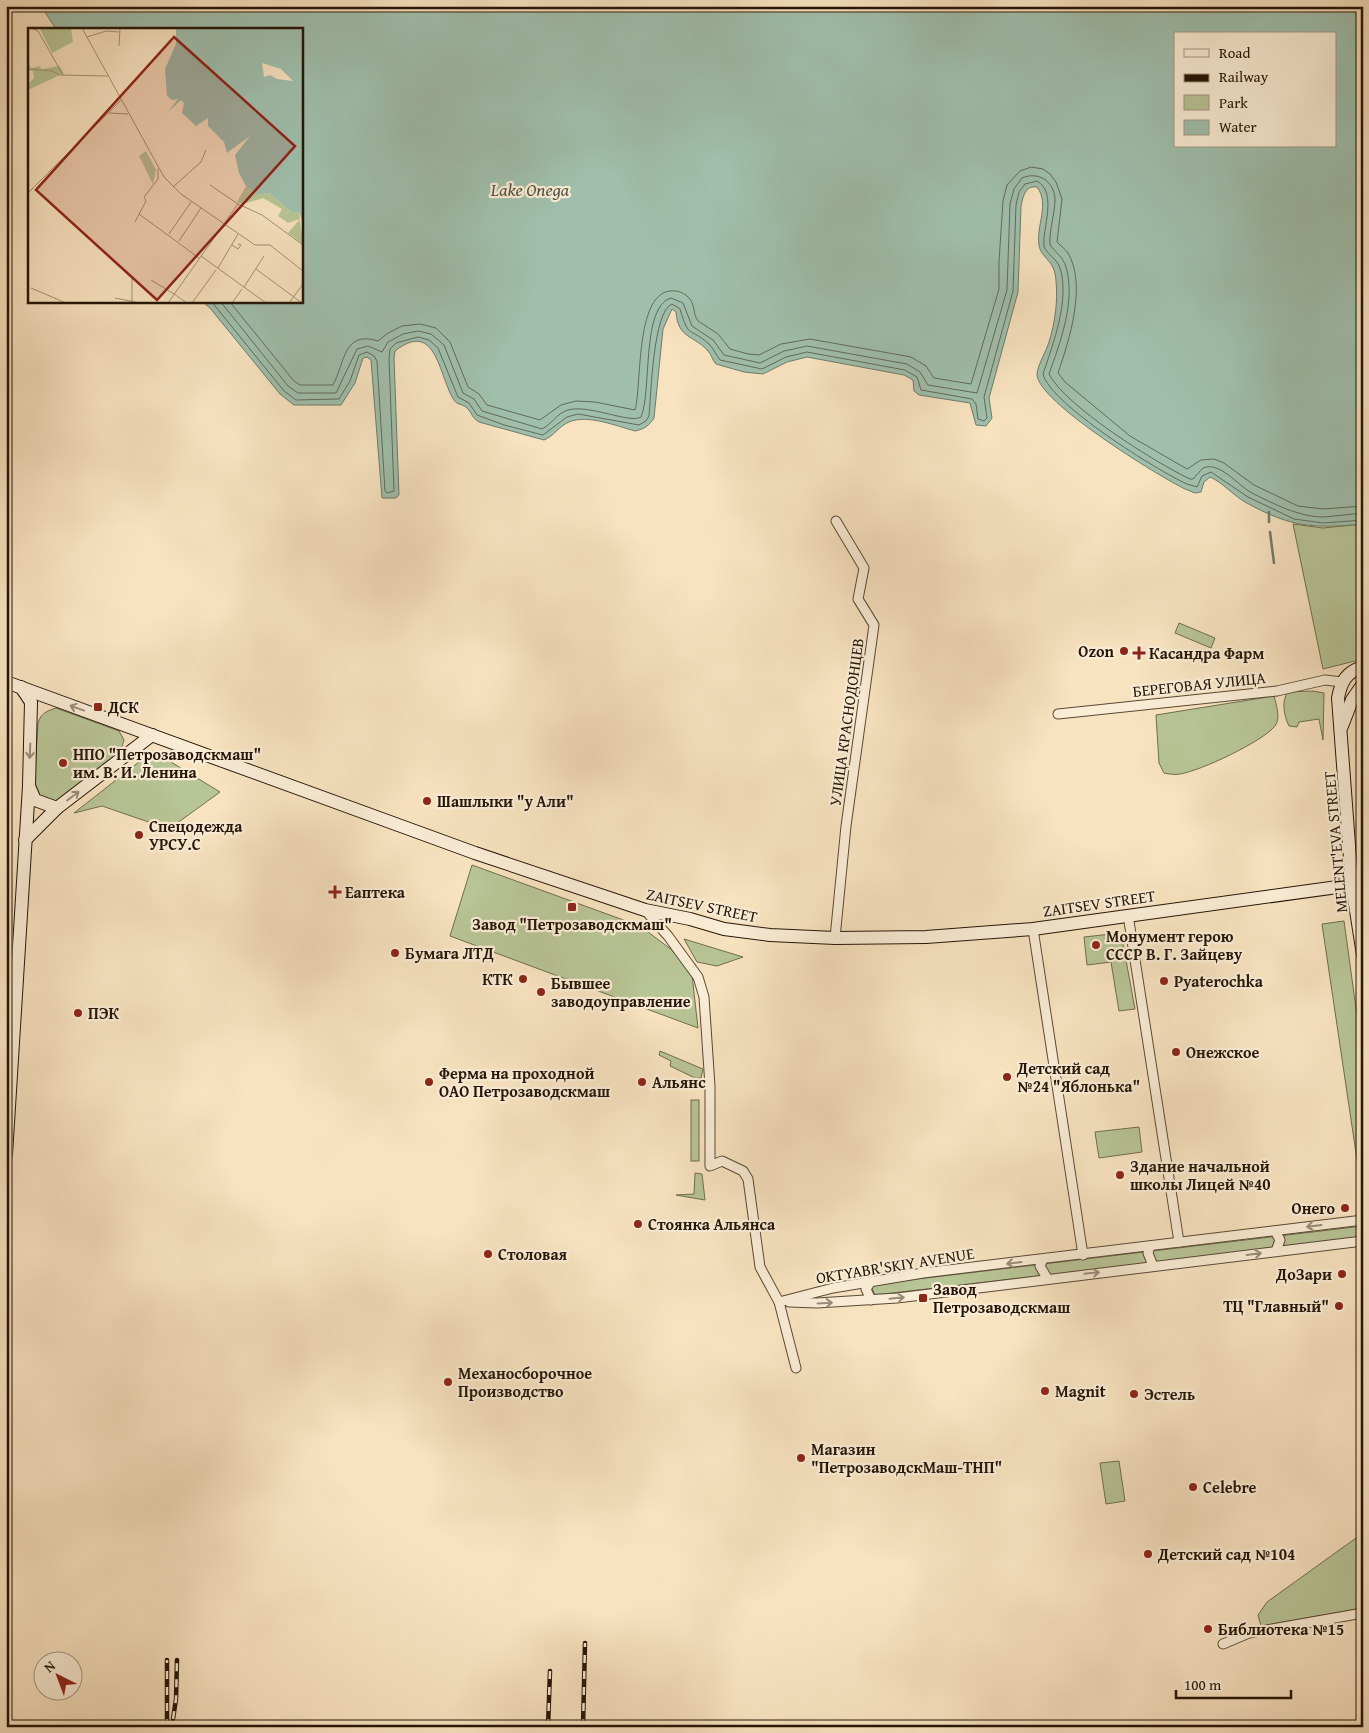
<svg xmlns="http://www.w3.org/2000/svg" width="1369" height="1733" font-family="'Gentium Book Plus',serif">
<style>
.green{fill:#b8c596;stroke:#6e6d4e}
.water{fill:#9fbfac;stroke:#6e7b6a;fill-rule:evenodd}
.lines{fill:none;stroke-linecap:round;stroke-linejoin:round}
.shore{stroke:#626a5a;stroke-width:1}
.stream{stroke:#6e7b6a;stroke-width:2.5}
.minor-casing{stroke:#5a4835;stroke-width:11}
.secondary-casing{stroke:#251507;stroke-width:14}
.minor{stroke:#faedd6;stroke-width:9}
.secondary{stroke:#faedd6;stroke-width:12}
.rail-casing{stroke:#251507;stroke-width:4.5}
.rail{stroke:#faedd6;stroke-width:2.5;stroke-dasharray:8;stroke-linecap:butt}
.oneway{stroke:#9a8c79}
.poi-dot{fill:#8f2418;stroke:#faedd6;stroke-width:2}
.labels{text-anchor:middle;stroke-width:4.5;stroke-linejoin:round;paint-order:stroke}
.poi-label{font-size:16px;font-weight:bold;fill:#251507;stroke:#faedd6;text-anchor:start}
.street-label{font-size:16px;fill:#251507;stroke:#faedd6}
.water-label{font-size:18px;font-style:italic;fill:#505041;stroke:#faedd6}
.inset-road{fill:none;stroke:#a49176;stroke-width:1}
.view{fill:#8f2418;fill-opacity:0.15;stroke:#8f2418;stroke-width:2.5}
.inset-edge{fill:none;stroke:#251507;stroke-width:2.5}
</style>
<rect width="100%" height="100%" fill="#f8e3c0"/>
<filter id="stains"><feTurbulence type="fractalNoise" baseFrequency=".004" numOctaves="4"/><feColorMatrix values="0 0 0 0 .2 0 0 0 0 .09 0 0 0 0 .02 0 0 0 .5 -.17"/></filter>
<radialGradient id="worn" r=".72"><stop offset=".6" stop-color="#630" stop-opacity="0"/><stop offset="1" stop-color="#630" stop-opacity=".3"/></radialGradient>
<g class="green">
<polygon points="1293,524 1323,528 1363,524 1363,659 1323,669"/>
<polygon points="1179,623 1215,638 1211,648 1175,633"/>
<path d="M1313 691 1324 693 1323 740 1319 719 1299 722 1297 727 1289 726C1284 716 1281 701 1288 692Z"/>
<path d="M1274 696C1276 704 1281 718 1275 726 1262 742 1200 771 1180 774 1175 775 1169 774 1164 773L1159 763 1156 715Z"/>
<path d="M56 708 119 731 124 740 120 753 57 800 51 802 38 795 34 786 38 723C41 713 47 711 56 708Z"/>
<polygon points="153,751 220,792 169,829 102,806 74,813"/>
<polygon points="472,865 640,926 672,950 692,975 698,1028 450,936"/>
<polygon points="1344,921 1363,1059 1363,1180 1360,1180 1322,924"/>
<polygon points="1121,933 1135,1009 1119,1011 1111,962 1087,965 1084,937"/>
<polygon points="684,939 743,957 717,966 697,962"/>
<polygon points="660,1051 703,1069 701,1078 695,1078 670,1066 671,1061 659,1055"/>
<rect x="691" y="1100" width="8" height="61"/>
<polygon points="1139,1127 1142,1152 1099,1158 1095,1132"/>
<polygon points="695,1173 702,1174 705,1200 676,1195 694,1194"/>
<polygon points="1363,1226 1363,1238 875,1295 871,1286 875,1284"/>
<polygon points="1119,1461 1125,1501 1106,1504 1100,1463"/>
<polygon points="1363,1533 1363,1608 1261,1626 1258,1615 1267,1602"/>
</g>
<path class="water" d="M41 6H1363V524C1312 529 1290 527 1245 502 1233 495 1222 482 1210 477L1204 482 1201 492 1195 493 1185 489C1160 477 1036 401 1037 374 1038 364 1046 352 1049 342 1055 323 1058 301 1056 281 1055 259 1041 259 1039 245 1036 225 1050 204 1037 187 1025 185 1023 197 1021 206L1018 292 989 398 992 418 986 426 976 425 970 403 919 395 914 391 913 380 904 375 807 357 787 362 763 374 744 372 716 364C712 360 712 355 708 351 694 335 678 339 676 312L672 309 663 329 654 418C649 426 644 429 635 431 616 426 588 414 569 422 559 426 554 436 544 440L479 422C472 418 472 413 467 408 463 404 457 405 454 400 439 378 437 318 395 351L394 358 399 495 396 498H382L371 360 367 357 363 358 355 383 341 405H294L280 394 210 308 204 303 190 301H301V29H56ZM1175 34H1335V146H1175Z"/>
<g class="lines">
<g class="shore">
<path d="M211 301 284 391 296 400 339 399 350 381 359 355 367 352 374 356 377 361 385 491 387 493 394 491 389 358 390 349 396 343 418 337 429 340 438 348 458 397 469 403 477 415 504 425 543 435 567 417 578 414 639 425 646 421 649 416C651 396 653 311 672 304L680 309C689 340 689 326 709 344 714 349 716 355 720 360L762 369 786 357 807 352 905 370 917 377 921 390 972 399 976 404 978 419 984 421 987 418 984 397 1013 291 1016 205 1019 192 1025 184 1037 181C1058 193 1042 228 1044 247 1048 255 1057 259 1060 268 1070 300 1053 344 1043 374 1050 404 1158 471 1187 484L1197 487 1202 476 1211 472 1248 497 1294 519 1323 523 1363 520"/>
<path d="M220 301 288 386 298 393H336L357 349 368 346 382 352 388 342 403 334 418 331 431 334 444 345 463 393 474 399 482 411 542 429C552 424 557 413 568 410 589 404 630 424 641 417 652 392 641 306 671 298L683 303 692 326 713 340 724 355 760 363 784 351 807 346 907 364 920 372 928 385 977 393 1007 290 1010 204 1014 189 1022 178C1038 171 1054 181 1055 199 1055 214 1049 229 1050 245 1056 253 1063 257 1066 267 1076 301 1060 343 1049 374 1065 406 1156 463 1190 479H1193L1203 468C1220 461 1237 485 1252 493 1274 504 1299 517 1324 517 1337 516 1350 514 1363 513"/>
<path d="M229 301 294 381 300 385H333C345 363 343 330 378 341L388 333 402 326 420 324 436 328 450 342 468 387 479 394 487 405 540 420 561 405 576 401 595 402 635 410C642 385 635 295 670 291 678 290 685 293 690 299 695 306 693 314 698 321L718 334 730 349 748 354 759 355 781 344 810 339 911 357 926 366 934 378 971 384 999 289V262L1003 201 1007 185 1020 171 1031 167 1043 169 1050 174 1056 182 1062 199 1057 242C1061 246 1065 249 1068 253 1087 285 1069 341 1058 373L1065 382 1130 436 1187 469 1201 460 1214 459 1224 463 1254 485 1298 506 1323 509 1363 506"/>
</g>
<g class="stream">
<polyline points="1269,512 1269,522"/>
<polyline points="1270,532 1274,563"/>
</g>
<defs>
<g id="minor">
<polyline points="1058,714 1277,691 1325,680 1342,682"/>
<polyline points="1352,885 1363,884"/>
<polyline points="645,910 668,936 698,977 704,997 710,1086 710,1166 722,1161 743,1171 748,1179 760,1267 779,1302 796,1368"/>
<polyline points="1128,915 1179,1242"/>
<polyline points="1033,929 1083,1255"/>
<polyline points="835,938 846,826 874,625 858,599 864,568 836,521"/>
<polyline points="1275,1231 1280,1240 1276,1251"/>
<polyline points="1150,1246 1148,1253 1153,1266"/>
<polyline points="1043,1259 1040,1266 1047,1278"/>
<polyline points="871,1300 866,1289 871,1281"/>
<polyline points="779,1302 833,1288 923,1273 1363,1220"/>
<polyline points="789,1302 817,1303 897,1298 1363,1241"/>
<polyline points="1223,1644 1249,1633 1363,1613"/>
</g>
<g id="secondary">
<path d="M1363 667C1346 672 1341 682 1338 698L1352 885 1363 955"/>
<polyline points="6,682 475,853 645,910 690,919 724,929 770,935 835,938 926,937 1033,929 1352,885"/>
<polyline points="1342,726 1352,700 1363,684"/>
<polyline points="29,786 35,800 57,808"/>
<polyline points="25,840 57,808 152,735"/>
<polyline points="6,1155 29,786 31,702 21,687"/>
</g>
</defs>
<use href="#minor" class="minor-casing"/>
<use href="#secondary" class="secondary-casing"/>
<use href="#minor" class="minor"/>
<use href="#secondary" class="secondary"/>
<defs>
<g id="rail">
<polyline points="173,1719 176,1699 177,1660"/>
<polyline points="167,1727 167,1660"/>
<polyline points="548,1727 550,1671"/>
<polyline points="583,1727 585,1643"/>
</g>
</defs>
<use href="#rail" class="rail-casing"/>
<use href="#rail" class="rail"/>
</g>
<defs><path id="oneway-shaft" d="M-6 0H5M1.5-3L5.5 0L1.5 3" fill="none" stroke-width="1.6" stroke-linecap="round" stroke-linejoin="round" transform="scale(1.25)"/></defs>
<g class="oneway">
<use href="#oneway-shaft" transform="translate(77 708) rotate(-160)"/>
<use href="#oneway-shaft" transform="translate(30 751) rotate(92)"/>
<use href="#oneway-shaft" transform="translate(73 796) rotate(-37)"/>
<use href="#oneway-shaft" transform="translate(1314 1226) rotate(173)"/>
<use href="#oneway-shaft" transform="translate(1254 1254) rotate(-7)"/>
<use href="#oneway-shaft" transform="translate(1014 1263) rotate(173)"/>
<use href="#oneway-shaft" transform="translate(1092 1273) rotate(-6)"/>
<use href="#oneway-shaft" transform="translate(897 1298) rotate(-6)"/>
<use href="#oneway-shaft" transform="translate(825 1303) rotate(-3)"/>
</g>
<g class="poi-dot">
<circle cx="1124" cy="651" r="5"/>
<path d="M1136.5 645.5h5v5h5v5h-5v5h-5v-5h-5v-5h5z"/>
<rect x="93" y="702" width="10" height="10" rx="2.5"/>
<circle cx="63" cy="763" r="5"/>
<circle cx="427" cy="801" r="5"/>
<circle cx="139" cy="835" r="5"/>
<path d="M332.5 884.5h5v5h5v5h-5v5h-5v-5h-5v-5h5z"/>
<rect x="567" y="902" width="10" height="10" rx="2.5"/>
<circle cx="1096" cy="945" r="5"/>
<circle cx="395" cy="953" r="5"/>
<circle cx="523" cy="979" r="5"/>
<circle cx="1164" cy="981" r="5"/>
<circle cx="541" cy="992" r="5"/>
<circle cx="78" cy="1013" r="5"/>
<circle cx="1176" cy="1052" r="5"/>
<circle cx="1007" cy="1077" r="5"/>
<circle cx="429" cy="1082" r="5"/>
<circle cx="642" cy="1082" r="5"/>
<circle cx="1120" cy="1175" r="5"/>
<circle cx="1345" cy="1208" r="5"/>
<circle cx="638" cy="1224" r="5"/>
<circle cx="488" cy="1254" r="5"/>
<circle cx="1342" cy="1274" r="5"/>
<rect x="918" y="1293" width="10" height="10" rx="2.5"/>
<circle cx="1339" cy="1306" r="5"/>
<circle cx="448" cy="1382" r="5"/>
<circle cx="1045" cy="1391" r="5"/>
<circle cx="1134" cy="1394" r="5"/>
<circle cx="801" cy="1458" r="5"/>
<circle cx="1193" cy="1487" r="5"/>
<circle cx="1148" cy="1554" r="5"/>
<circle cx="1208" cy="1629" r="5"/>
</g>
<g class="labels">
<g class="poi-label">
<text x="1114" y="657" text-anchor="end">Ozon</text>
<text x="1149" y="659">Касандра Фарм</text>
<text x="108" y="713">ДСК</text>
<text x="73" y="760">НПО "Петрозаводскмаш"<tspan x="73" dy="18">им. В. И. Ленина</tspan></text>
<text x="437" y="807">Шашлыки "у Али"</text>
<text x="149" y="832">Спецодежда<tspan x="149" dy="18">УРСУ.С</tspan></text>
<text x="345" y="898">Еаптека</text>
<text x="572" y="930" text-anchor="middle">Завод "Петрозаводскмаш"</text>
<text x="1106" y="942">Монумент герою<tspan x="1106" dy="18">СССР В. Г. Зайцеву</tspan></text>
<text x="405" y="959">Бумага ЛТД</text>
<text x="513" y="985" text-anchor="end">КТК</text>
<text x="1174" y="987">Pyaterochka</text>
<text x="551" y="989">Бывшее<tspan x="551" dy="18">заводоуправление</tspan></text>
<text x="88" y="1019">ПЭК</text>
<text x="1186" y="1058">Онежское</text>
<text x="1017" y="1074">Детский сад<tspan x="1017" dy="18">№24 "Яблонька"</tspan></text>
<text x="439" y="1079">Ферма на проходной<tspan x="439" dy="18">ОАО Петрозаводскмаш</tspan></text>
<text x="652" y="1088">Альянс</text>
<text x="1130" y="1172">Здание начальной<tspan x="1130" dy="18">школы Лицей №40</tspan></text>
<text x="1335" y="1214" text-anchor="end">Онего</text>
<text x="648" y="1230">Стоянка Альянса</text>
<text x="498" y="1260">Столовая</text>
<text x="1332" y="1280" text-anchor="end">ДоЗари</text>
<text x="933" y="1295">Завод<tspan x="933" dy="18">Петрозаводскмаш</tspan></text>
<text x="1329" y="1312" text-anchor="end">ТЦ "Главный"</text>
<text x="458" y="1379">Механосборочное<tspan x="458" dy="18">Производство</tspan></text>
<text x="1055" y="1397">Magnit</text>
<text x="1144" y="1400">Эстель</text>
<text x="811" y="1455">Магазин<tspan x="811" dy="18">"ПетрозаводскМаш-ТНП"</tspan></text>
<text x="1203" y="1493">Celebre</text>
<text x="1158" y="1560">Детский сад №104</text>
<text x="1218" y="1635">Библиотека №15</text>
</g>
<g class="street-label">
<text transform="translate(1199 684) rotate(-6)" y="6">БЕРЕГОВАЯ УЛИЦА</text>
<text transform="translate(846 722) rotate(-82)" y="6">УЛИЦА КРАСНОДОНЦЕВ</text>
<text transform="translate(1335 842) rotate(-95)" y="6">MELENT'EVA STREET</text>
<text transform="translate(1099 903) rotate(-8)" y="6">ZAITSEV STREET</text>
<text transform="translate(702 905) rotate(12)" y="6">ZAITSEV STREET</text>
<text transform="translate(895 1265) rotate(-9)" y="6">OKTYABR'SKIY AVENUE</text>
</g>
<g class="water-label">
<text x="530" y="196">Lake Onega</text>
</g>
</g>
<g transform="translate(28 28)">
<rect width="275" height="275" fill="#f8e3c0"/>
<path d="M6 0H43L45 14 24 25 12 1ZM0 35 3 40 12 38 13 41 31 38 36 45 0 62V56L6 50 5 43 0 42ZM118 123 128 142 125 156 111 128ZM218 158 230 167 241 165 265 185 271 184 275 216 260 205 272 191 260 195 250 188 254 181 235 170 215 176 209 174Z" fill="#b8c596"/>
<path d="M148 0H275V196L271 184 265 185 241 165 230 167 218 158 211 145 207 127 222 108 199 125 196 114 180 98V90L168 98 154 85 156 75 153 72 140 84 150 71 144 72 139 68 137 41 148 16ZM234 35 253 41 265 53 249 51 242 47 236 49Z" fill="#9fbfac" fill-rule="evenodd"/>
<path class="inset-road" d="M3 0 10 3 35 47M54 0 136 149 153 166 195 195M59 9 78 3 91 4M91 18 92 0M0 41 24 43 32 47 80 48M81 85 100 86M182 157 210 176M145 159 173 134 178 122M0 165 93 72M111 186 171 230M107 194 118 173 116 169 130 151V141M195 195 227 217H242L275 243M141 206 163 174M151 213 173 180M204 217 210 221 213 217 210 216M173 228 238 275M190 240 210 206M228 241 274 275M123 252 146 266M216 259 236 228M3 260 38 275M146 266 159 275M87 270 112 275M104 275V250M140 275 210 176 234 187 275 217M164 275 188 242M204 275 214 261M261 275 275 256"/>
<path class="view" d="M146 9 267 118 129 272 8 162Z"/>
<rect width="275" height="275" class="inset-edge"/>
</g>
<rect width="1369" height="1733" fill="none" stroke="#f8e3c0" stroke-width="25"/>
<rect x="8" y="8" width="1354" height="1718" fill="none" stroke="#251507" stroke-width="2.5"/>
<rect x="12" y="12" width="1344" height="1708" fill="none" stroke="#251507"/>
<rect x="1174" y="32" width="162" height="115" fill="#faedd6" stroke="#a59783"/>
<rect x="1184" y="49" width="25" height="8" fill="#faedd6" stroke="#a59783"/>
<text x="1219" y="58" font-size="15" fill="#251507">Road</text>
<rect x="1184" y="74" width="25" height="8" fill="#251507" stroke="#a59783"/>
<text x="1219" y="82" font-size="15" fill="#251507">Railway</text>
<rect x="1184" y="95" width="25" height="15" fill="#b8c596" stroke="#a59783"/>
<text x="1219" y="108" font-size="15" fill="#251507">Park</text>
<rect x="1184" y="120" width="25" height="15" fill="#9fbfac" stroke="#a59783"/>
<text x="1219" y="132" font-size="15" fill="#251507">Water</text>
<g transform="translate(58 1676) rotate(318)"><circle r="24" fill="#faedd6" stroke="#a59783"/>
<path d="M0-4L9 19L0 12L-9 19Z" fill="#8f2418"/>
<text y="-8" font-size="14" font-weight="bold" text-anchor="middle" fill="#251507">N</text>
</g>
<path d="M1176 1690v8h115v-8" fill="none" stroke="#251507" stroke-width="2.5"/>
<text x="1184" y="1690" font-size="15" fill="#251507" stroke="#faedd6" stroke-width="4" paint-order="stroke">100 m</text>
<rect width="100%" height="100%" filter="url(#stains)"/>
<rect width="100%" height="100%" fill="url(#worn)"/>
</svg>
